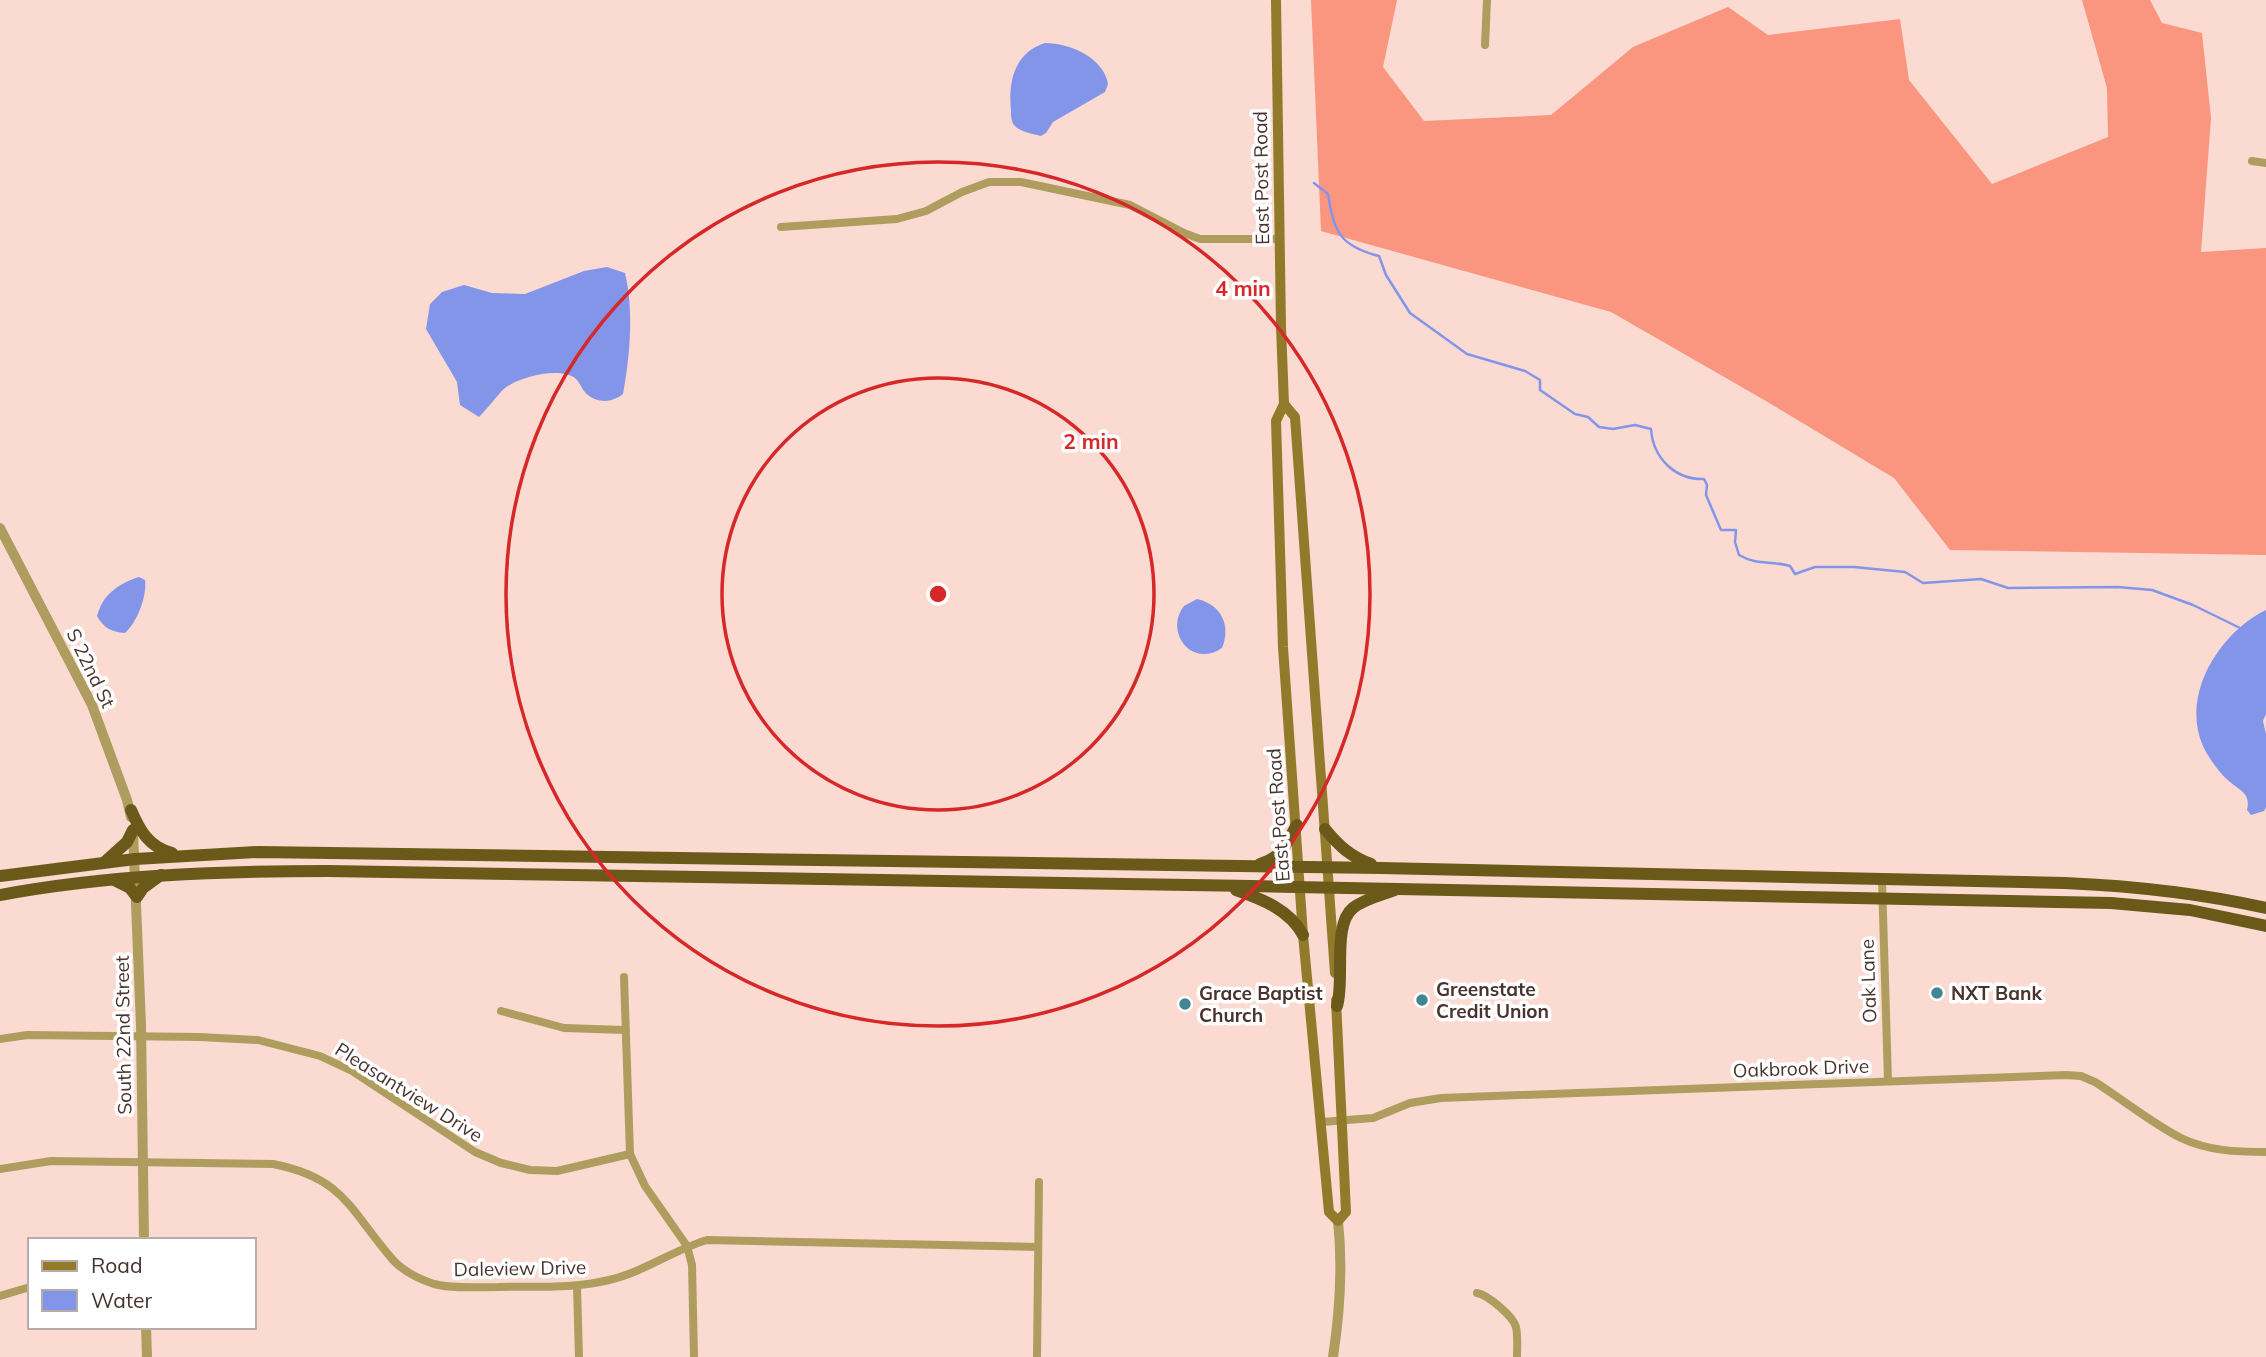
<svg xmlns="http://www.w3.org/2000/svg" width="2266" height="1357" font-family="Mulish,sans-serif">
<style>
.forest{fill:#fa967f}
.water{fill:#8395e9}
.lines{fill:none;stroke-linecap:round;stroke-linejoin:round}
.stream{stroke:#8395e9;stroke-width:2.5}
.minor{stroke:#af9d5f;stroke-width:8}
.tertiary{stroke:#af9d5f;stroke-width:10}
.secondary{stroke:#917b2b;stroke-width:10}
.trunk{stroke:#6a5918;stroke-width:12}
.ring{fill:none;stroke:#d62828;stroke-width:3.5}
.poi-dot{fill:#428694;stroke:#fff;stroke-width:2.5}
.labels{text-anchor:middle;stroke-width:7;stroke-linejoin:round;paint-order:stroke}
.street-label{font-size:19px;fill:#48332e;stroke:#fff}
.poi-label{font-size:19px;font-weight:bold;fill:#48332e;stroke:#fff;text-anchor:start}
.centre{fill:#d62828;stroke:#fff;stroke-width:3.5}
.ring-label{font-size:21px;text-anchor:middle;font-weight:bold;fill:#d62828;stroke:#fff;stroke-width:7;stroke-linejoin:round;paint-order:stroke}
</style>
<rect width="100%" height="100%" fill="#fbdad2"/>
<polygon class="forest" points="1311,0 1397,0 1383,67 1424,121 1551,115 1633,47 1728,7 1768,35 1900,19 1909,80 1992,184 2108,137 2107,88 2082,0 2150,0 2162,23 2202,33 2211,118 2201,252 2266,248 2266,555 1950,550 1894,478 1766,401 1611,312 1321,231"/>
<g class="water">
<path d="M1045 43C1070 43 1104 58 1108 84L1105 92 1053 122 1046 133 1041 136C1033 134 1020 132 1015 126 1011 122 1011 116 1011 111 1008 82 1014 53 1045 43Z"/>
<path d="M607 267 625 273C634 310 630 356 623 394 613 402 599 404 588 395 580 389 580 378 569 375 551 369 520 377 505 388 499 393 487 409 479 417L460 405 457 382 426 329 430 304 442 292 464 285 492 293 525 294 584 271Z"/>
<path d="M139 577 145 580C147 597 137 622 125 633 111 632 104 628 97 616 103 594 118 584 139 577Z"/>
<path d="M1197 599C1222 605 1231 626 1222 648 1191 669 1164 631 1184 606Z"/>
<path d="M2266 610V714L2263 721 2266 734V807L2264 811 2251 815 2247 810C2251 793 2240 791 2229 781 2220 774 2208 757 2203 746 2180 695 2220 632 2266 610Z"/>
</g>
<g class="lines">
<path class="stream" d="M1314 183 1328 194C1334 231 1339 246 1379 256L1386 275 1410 313 1467 354 1525 371 1540 380V390L1575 414 1588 417 1599 427 1613 429 1635 425 1651 429C1653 458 1675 480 1704 479L1707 485 1706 495 1721 530H1736L1735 542 1739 555C1758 566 1769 560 1790 566L1795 574 1815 567H1854L1905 572 1923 583 1981 579 2008 588 2118 587 2152 590 2193 605 2240 628"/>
<g class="minor">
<polyline points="1485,45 1487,0"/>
<polyline points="2252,161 2266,163"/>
<polyline points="781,227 897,219 926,211 962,192 989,182 1021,182 1130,205 1184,233 1200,239 1280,239"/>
<polyline points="1882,880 1888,1081"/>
<polyline points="624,977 630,1154 645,1186 687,1246 692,1265 694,1357"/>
<polyline points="501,1011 564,1028 625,1030"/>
<polyline points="0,1039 27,1035 200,1037 258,1040 320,1056 352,1071 475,1152 501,1163 530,1170 557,1171 630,1154"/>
<path d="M1322 1122 1373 1118 1410 1103 1441 1098 2066 1075 2081 1076 2095 1082C2122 1099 2153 1124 2181 1138 2208 1151 2237 1152 2266 1152"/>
<path d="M0 1169 51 1161 273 1164C345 1178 350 1211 393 1260 404 1272 419 1279 434 1284 455 1289 477 1287 498 1287 535 1286 573 1289 609 1280 644 1272 673 1250 707 1240L1038 1247"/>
<polyline points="577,1286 579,1357"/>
<path d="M1477 1293C1488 1295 1513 1316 1516 1327 1518 1336 1517 1348 1517 1357"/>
<polyline points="0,1296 30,1287"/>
<polyline points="1037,1357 1039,1182"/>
</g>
<g class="tertiary">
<polyline points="0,528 92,705 127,800 131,817"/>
<polyline points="133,832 141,1025 144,1240"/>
<polyline points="146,1327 147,1357"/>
<path d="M1333 1357C1340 1311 1343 1267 1338 1221"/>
</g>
<g class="secondary">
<polyline points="1276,0 1281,327 1284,404 1276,421 1283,647 1303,935 1329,1212 1338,1221 1346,1212 1336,1000"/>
<polyline points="1284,404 1295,417 1335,973"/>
</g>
<g class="trunk">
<path d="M131 810C140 831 149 847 172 853"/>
<path d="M1325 829C1339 846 1351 857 1371 864"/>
<polyline points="106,861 127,842 133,830"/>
<path d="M1260 864C1282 858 1286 843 1297 825"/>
<path d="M0 876 135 859 258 852 1381 868 2065 883C2134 886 2199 893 2266 908"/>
<polyline points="114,880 130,888 137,897 143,888 161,875"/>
<path d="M1236 890C1262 899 1290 910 1303 935"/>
<path d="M0 895C108 875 218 871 328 871 922 881 1517 889 2111 903L2190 910 2266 926"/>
<path d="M1337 1006C1345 980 1332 925 1353 908 1364 899 1382 895 1395 890"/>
</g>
</g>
<g class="ring">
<circle cx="938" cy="594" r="216"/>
<circle cx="938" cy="594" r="432"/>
</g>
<g class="poi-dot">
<circle cx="1937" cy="993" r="7"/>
<circle cx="1422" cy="1000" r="7"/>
<circle cx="1185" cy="1004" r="7"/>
</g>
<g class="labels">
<g class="street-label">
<text transform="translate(1261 178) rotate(-91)" y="7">East Post Road</text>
<text transform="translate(91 668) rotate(64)" y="7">S 22nd St</text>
<text transform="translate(1278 815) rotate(-94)" y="7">East Post Road</text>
<text transform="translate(1868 981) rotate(-92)" y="7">Oak Lane</text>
<text transform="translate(123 1035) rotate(-91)" y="7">South 22nd Street</text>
<text transform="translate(1801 1068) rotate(-2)" y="7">Oakbrook Drive</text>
<text transform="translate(409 1092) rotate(32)" y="7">Pleasantview Drive</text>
<text transform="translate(520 1268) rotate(-1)" y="7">Daleview Drive</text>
</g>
<g class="poi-label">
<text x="1436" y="996">Greenstate<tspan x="1436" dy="22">Credit Union</tspan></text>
<text x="1199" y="1000">Grace Baptist<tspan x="1199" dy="22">Church</tspan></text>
<text x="1951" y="1000">NXT Bank</text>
</g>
</g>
<circle cx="938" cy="594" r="10" class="centre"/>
<g class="ring-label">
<text x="1243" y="296">4 min</text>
<text x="1091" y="449">2 min</text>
</g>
<rect x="28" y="1238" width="228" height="91" fill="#ffffff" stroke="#b6adab" stroke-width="2"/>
<rect x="42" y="1261" width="35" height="10" fill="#917b2b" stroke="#b6adab" stroke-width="2"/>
<text x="91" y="1273" font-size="21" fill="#48332e">Road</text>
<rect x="42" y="1290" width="35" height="21" fill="#8395e9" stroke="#b6adab" stroke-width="2"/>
<text x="91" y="1308" font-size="21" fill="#48332e">Water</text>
</svg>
